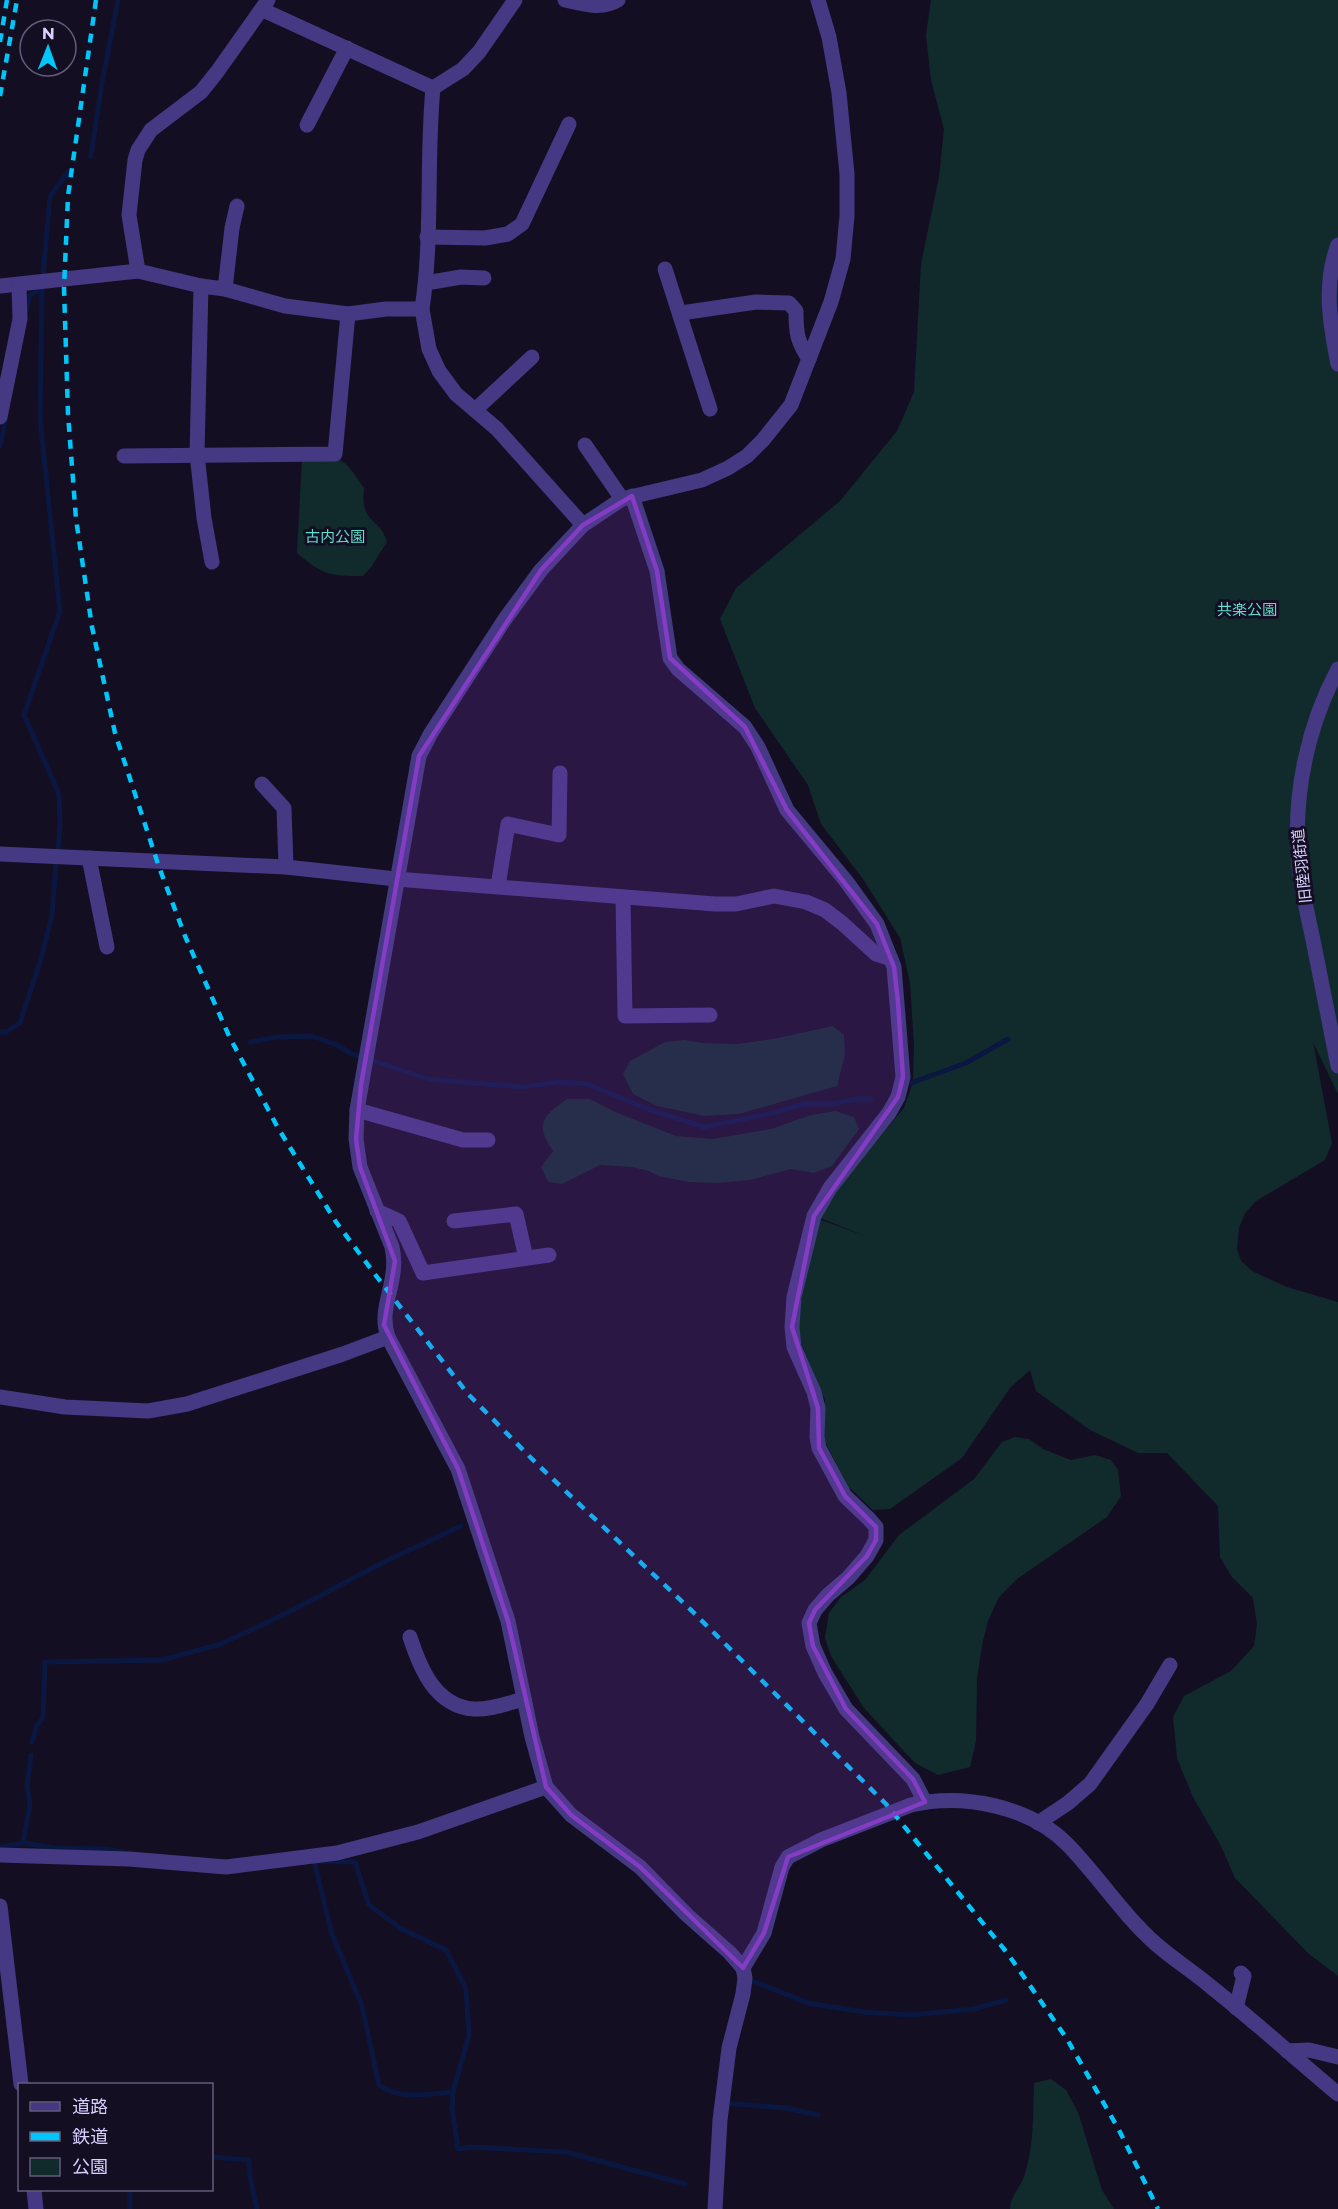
<svg xmlns="http://www.w3.org/2000/svg" width="1338" height="2209" font-family="Montserrat,'Noto Sans JP',sans-serif">
<style>
.green{fill:#112b2d}
.lines{fill:none;stroke-linecap:round;stroke-linejoin:round}
.stream{stroke:#0a1740;stroke-width:5}
.minor{stroke:#443982;stroke-width:15}
.rail{stroke:#01c6fa;stroke-width:4.5;stroke-dasharray:9 8;stroke-linecap:butt}
.marked{fill:#843cc5;fill-opacity:0.2;stroke:#843cc5;stroke-width:4.5;stroke-linejoin:round}
.labels{text-anchor:middle;stroke-width:6;stroke-linejoin:round;paint-order:stroke}
.park-label{font-size:15px;fill:#5cdfcd;stroke:#140e23}
.street-label{font-size:15px;fill:#dad0ff;stroke:#140e23}
</style>
<rect width="100%" height="100%" fill="#140e23"/>
<g class="green">
<polygon points="931,0 1338,0 1338,1094 1313,1042 1332,1143 1325,1160 1256,1201 1245,1213 1239,1228 1237,1249 1241,1261 1252,1271 1287,1287 1338,1302 1338,1976 1309,1954 1235,1878 1221,1846 1193,1797 1177,1758 1173,1717 1184,1696 1231,1671 1254,1646 1257,1625 1253,1598 1232,1577 1220,1557 1218,1506 1167,1453 1138,1453 1090,1430 1036,1391 1030,1370 1010,1388 962,1458 890,1509 873,1510 848,1486 824,1440 825,1400 801,1343 798,1318 807,1263 818,1219 865,1236 818,1217 856,1165 904,1108 913,1082 914,1045 910,983 900,938 863,879 821,824 808,785 755,708 720,619 736,588 840,501 897,431 914,392 921,264 939,177 944,129 931,80 926,35"/>
<path d="M302 458C343 458 340 453 364 488 360 525 380 517 387 542L371 567 363 576C329 576 323 575 297 553Z"/>
<polygon points="833,1026 844,1035 845,1055 837,1086 739,1114 705,1116 657,1106 633,1094 623,1074 630,1061 665,1042 684,1040 703,1043 737,1044 773,1039"/>
<path d="M567 1099H590L615 1112 676 1136 713 1139 771 1129 811 1115 835 1111 854 1117 859 1129 832 1166 814 1173 791 1169 750 1180 717 1183 689 1182 658 1176 649 1171 632 1167 600 1165 562 1184 548 1182 541 1167 553 1151C534 1123 543 1116 567 1099Z"/>
<polygon points="1015,1437 1029,1439 1043,1449 1071,1460 1095,1455 1111,1460 1118,1470 1121,1496 1107,1517 1017,1579 999,1597 988,1621 982,1645 977,1679 976,1741 970,1767 938,1775 915,1763 864,1708 831,1656 825,1638 829,1613 841,1597 865,1580 899,1535 974,1479 1002,1442"/>
<path d="M1051 2079 1066 2090 1078 2112 1102 2190 1114 2209H1010C1010 2196 1022 2186 1025 2174 1034 2145 1033 2113 1034 2083Z"/>
</g>
<g class="lines">
<g class="stream">
<polyline points="91,156 102,83 118,0"/>
<polyline points="43,276 50,197 68,172"/>
<polyline points="26,311 30,295 42,289 40,418 60,611 24,715 59,794 60,825 58,851"/>
<polyline points="0,446 6,418"/>
<polyline points="0,1032 6,1032 20,1023 41,959 52,915 56,863"/>
<polyline points="250,1042 277,1037 312,1036 337,1045 350,1053 428,1079 523,1087 559,1082 587,1084 648,1109 704,1127 773,1113 803,1104 831,1104 856,1099 871,1099"/>
<polyline points="911,1083 966,1063 1008,1039"/>
<polyline points="32,1742 37,1725 43,1718 45,1662 162,1660 221,1644 289,1612 386,1561 461,1526"/>
<polyline points="23,1843 30,1805 27,1786 31,1755"/>
<polyline points="0,1847 23,1843 55,1848 106,1849 123,1852"/>
<polyline points="750,1980 808,2003 864,2012 911,2015 974,2009 1006,2000"/>
<path d="M453 2092C428 2094 400 2100 379 2085L362 2006 332 1934 314 1861 355 1862 369 1905 400 1928 446 1950 466 1989 469 2035 453 2092 452 2108 458 2149 471 2147 566 2152 685 2184"/>
<polyline points="724,2103 786,2108 818,2115"/>
<polyline points="212,2157 249,2160 250,2177 257,2209"/>
<polyline points="130,2209 130,2190"/>
</g>
<g class="minor">
<path d="M565 0C583 4 602 10 618 0"/>
<polyline points="263,10 433,88"/>
<polyline points="307,125 347,48"/>
<polyline points="427,237 485,238 508,234 522,224 569,124"/>
<path d="M1338 245C1323 284 1330 324 1338 364"/>
<polyline points="665,269 710,409"/>
<polyline points="138,271 129,215 135,160 138,150 151,130 201,92 217,72 268,0"/>
<polyline points="426,283 461,277 484,278"/>
<polyline points="0,286 138,271 201,286 225,289 285,306 348,314 386,309 422,309 429,349 439,371 456,394 497,429 583,525"/>
<polyline points="201,286 197,454 204,518 212,562"/>
<polyline points="225,289 232,228 237,206"/>
<path d="M422 309C433 236 426 161 433 88L463 69 479 52 515 0"/>
<path d="M681 313 756 302 789 303 796 311C796 333 797 341 809 359"/>
<polyline points="475,410 532,357"/>
<polyline points="0,417 20,319 19,285"/>
<polyline points="585,445 622,499"/>
<polyline points="124,456 335,454 348,314"/>
<polyline points="632,496 657,571 670,658 678,669 745,727 758,747 787,810 846,881 877,924 894,967 903,1077 898,1097 889,1113 830,1188 814,1216 794,1297 792,1327 794,1347 814,1392 818,1408 817,1437 819,1448 845,1496 869,1519 876,1527 876,1540 867,1556 848,1578 828,1595 815,1610 809,1623 813,1646 825,1673 846,1709 913,1779 925,1802"/>
<path d="M1338 669C1308 725 1294 791 1298 855 1300 885 1308 915 1314 945 1322 985 1330 1026 1338 1066"/>
<polyline points="262,784 284,808 286,867"/>
<polyline points="0,854 286,867 396,879 715,904 736,904 774,896 806,902 825,910 842,923 876,954 891,959"/>
<polyline points="89,858 107,947"/>
<polyline points="498,886 508,824 559,835 560,773"/>
<polyline points="623,898 625,1016 710,1015"/>
<polyline points="357,1110 463,1140 488,1140"/>
<polyline points="377,1211 399,1221 423,1273 549,1255"/>
<polyline points="454,1221 516,1214 526,1258"/>
<polyline points="0,1397 65,1407 148,1411 187,1404 343,1354 388,1337"/>
<path d="M410 1637C420 1668 435 1706 474 1709 490 1710 508 1703 524 1699"/>
<polyline points="1038,1823 1068,1803 1090,1784 1147,1704 1170,1665"/>
<polyline points="0,1855 129,1859 226,1867 337,1853 418,1832 546,1787"/>
<polyline points="0,1906 21,2084"/>
<path d="M743 1968 764 1933 782 1867 788 1857 821 1840 911 1805C963 1793 1030 1806 1068 1845 1099 1877 1123 1915 1156 1944 1173 1959 1192 1971 1210 1986 1253 2020 1295 2058 1338 2094"/>
<polyline points="1236,2008 1244,1976 1241,1973"/>
<polyline points="1287,2051 1309,2050 1338,2057"/>
<polyline points="34,2190 36,2209"/>
<path d="M715 2209 720 2120 729 2048 743 1994 745 1978 743 1968 730 1953 687 1915 640 1867 571 1815 546 1787 532 1737 508 1621 458 1469 388 1337C377 1306 400 1283 392 1247L360 1167 356 1139 357 1110 419 756 431 733 505 619 541 570 583 525 622 499 702 480 728 468 747 456 763 440 791 405 831 302 843 259 847 216V174L839 93 829 37 818 0"/>
</g>
<g class="rail">
<polyline points="96,0 68,196 64,288 68,414 76,519 92,627 115,733 159,867 185,936 229,1036 278,1128 336,1222 377,1277 468,1394 537,1464 692,1611 886,1804 1008,1954 1067,2039 1119,2130 1158,2209"/>
<polyline points="0,42 7,0"/>
<polyline points="0,96 17,0"/>
</g>
</g>
<path class="marked" d="M632 496 657 571 670 658 745 727 787 810 877 924 894 967 898 1002 903 1077 898 1097 814 1216 792 1327 818 1408 819 1448 845 1496 876 1527V1540L867 1556 815 1610 809 1623 813 1646 846 1709 913 1779 925 1802 788 1857 764 1933 743 1968 640 1867 571 1815 546 1787 508 1621 458 1469 384 1325 395 1261 360 1167 356 1139 361 1085 419 756 541 570 583 525Z"/>
<g class="labels">
<g class="park-label">
<text x="335" y="542">古内公園</text>
<text x="1247" y="615">共楽公園</text>
</g>
<g class="street-label">
<text transform="translate(1302 866) rotate(-96)" y="5">旧陸羽街道</text>
</g>
</g>
<rect x="18" y="2083" width="195" height="108" fill="#140e23" stroke="#635c7b" stroke-width="1.5"/>
<rect x="30" y="2102" width="30" height="9" fill="#443982" stroke="#635c7b" stroke-width="1.5"/>
<text x="72" y="2113" font-size="18" fill="#dad0ff">道路</text>
<rect x="30" y="2132" width="30" height="9" fill="#01c6fa" stroke="#635c7b" stroke-width="1.5"/>
<text x="72" y="2143" font-size="18" fill="#dad0ff">鉄道</text>
<rect x="30" y="2158" width="30" height="18" fill="#112b2d" stroke="#635c7b" stroke-width="1.5"/>
<text x="72" y="2173" font-size="18" fill="#dad0ff">公園</text>
<g transform="translate(48 48) rotate(1)"><circle r="28" fill="#140e23" stroke="#635c7b" stroke-width="1.5"/>
<path d="M0-4.5L10 22L0 15L-10 22Z" fill="#01c6fa"/>
<text y="-9" font-size="16" font-weight="bold" text-anchor="middle" fill="#dad0ff">N</text>
</g>
</svg>
